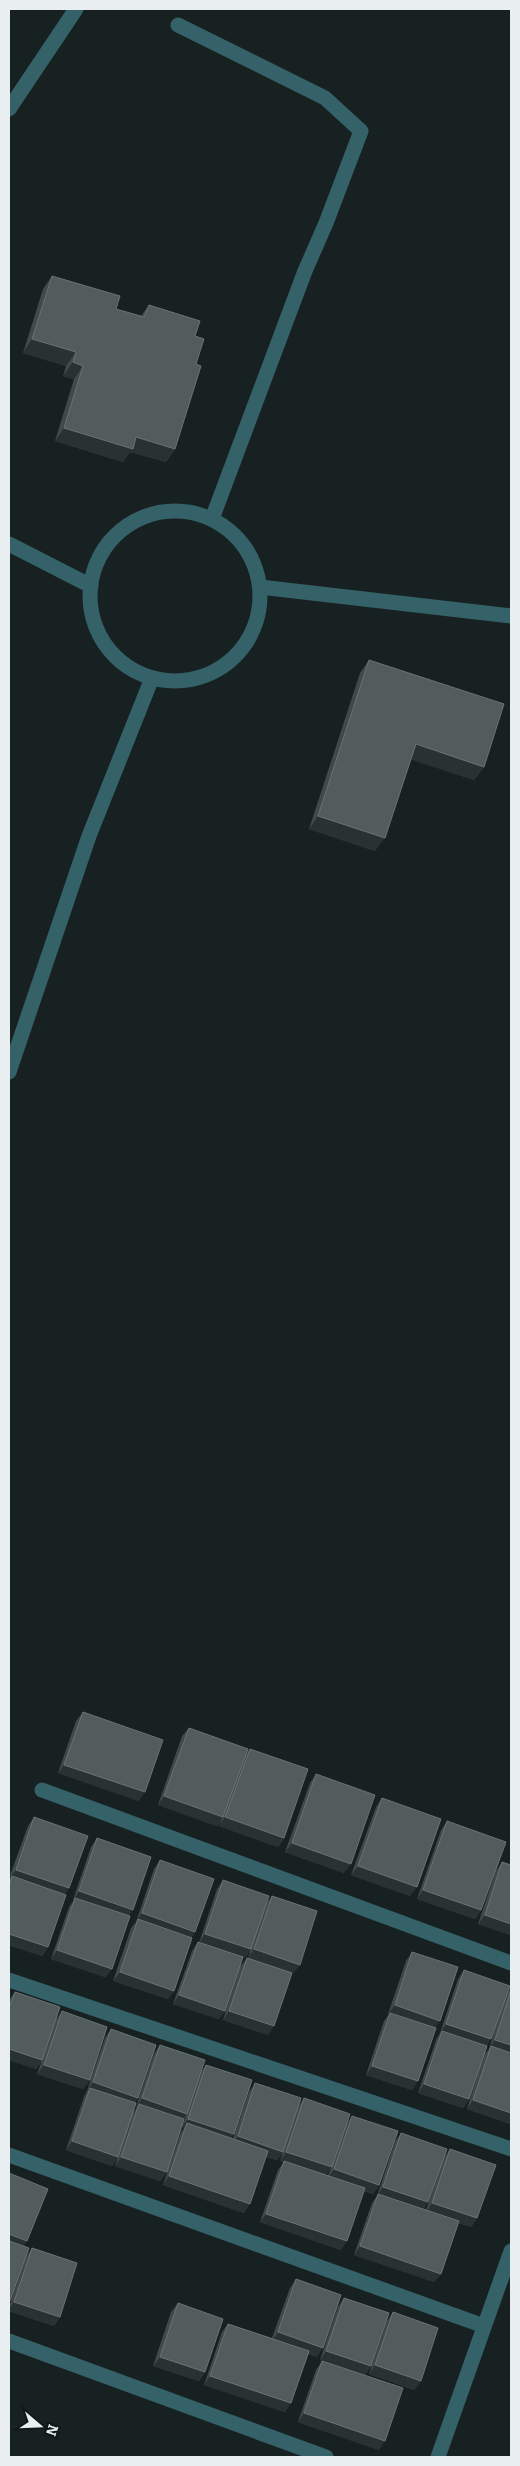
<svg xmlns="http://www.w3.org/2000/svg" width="520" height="2466" font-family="Bitter,serif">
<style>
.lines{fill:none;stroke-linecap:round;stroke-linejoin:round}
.street{stroke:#346268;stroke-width:15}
.wall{fill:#414a4b;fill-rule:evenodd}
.shaded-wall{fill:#293233}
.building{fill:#535c5d;stroke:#6a7374}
</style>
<rect width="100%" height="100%" fill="#182122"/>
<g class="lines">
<g class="street">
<polyline points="178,25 325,98 361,131 326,223 305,271 212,519"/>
<polyline points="9,109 76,9"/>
<circle cx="175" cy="596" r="85"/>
<polyline points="9,544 91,586"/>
<polyline points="260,587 511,616"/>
<polyline points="9,1072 89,836 152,678"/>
<polyline points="42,1790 511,1963"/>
<polyline points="9,1980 511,2149"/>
<polyline points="9,2155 484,2326"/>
<polyline points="9,2341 326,2457"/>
<polyline points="438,2457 511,2251"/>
</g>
</g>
<g class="wall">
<polygon points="52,276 116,309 141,316 149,305 195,336 196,364 175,449 166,462 130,452 123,462 55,441 74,379 63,376 66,366 23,353 43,289"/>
<polygon points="369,660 484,767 474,780 411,759 375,851 309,829 360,673"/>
<polygon points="83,1712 139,1801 58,1773 76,1721"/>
<polygon points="189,1728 245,1756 250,1749 284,1838 278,1847 219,1826 222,1819 217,1826 158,1805 182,1736"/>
<polygon points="316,1774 344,1873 285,1852 310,1783"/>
<polygon points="382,1798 410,1896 351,1875 376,1807"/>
<polygon points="34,1817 69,1888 65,1894 48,1947 42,1956 9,1945 9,1881 10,1879 9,1878 28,1826"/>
<polygon points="447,1821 481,1910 475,1919 417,1899 441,1830"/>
<polygon points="97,1838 129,1916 112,1969 105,1977 51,1959 69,1907 74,1900 73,1900 91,1847"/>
<polygon points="160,1860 195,1932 191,1938 174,1991 168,1999 113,1981 131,1928 136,1922 154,1869"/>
<polygon points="502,1862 511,1865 511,1935 478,1924 496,1871"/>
<polygon points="223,1880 266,1904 272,1896 300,1965 293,1973 292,1973 268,2035 223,2020 240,1967 247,1958 248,1958 251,1949 245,1958 243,1957 225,2011 219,2019 173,2004 192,1951 198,1942 199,1943 217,1889"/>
<polygon points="412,1952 435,2027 412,2090 366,2075 384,2021 389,2014 388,2014 406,1961"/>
<polygon points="464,1970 507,1994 511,1988 511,2124 467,2109 484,2055 489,2049 502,2007 487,2046 469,2099 463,2108 418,2093 436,2040 440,2033 458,1979"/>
<polygon points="15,1992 56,2020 62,2011 90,2080 83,2089 37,2074 42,2061 36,2069 9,2060 9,2000"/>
<polygon points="111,2029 138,2098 135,2103 133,2113 137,2107 136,2107 154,2054 160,2045 201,2072 206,2065 234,2134 231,2138 233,2139 249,2092 255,2083 283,2152 277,2160 266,2157 244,2213 163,2185 181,2132 184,2128 182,2127 186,2116 184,2119 167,2172 160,2181 115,2166 118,2157 112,2166 66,2150 84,2097 87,2091 105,2038"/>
<path d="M304 2098 347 2123 352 2116 379 2185 373 2194 364 2191 341 2250 260 2222 278 2170 284 2162 280 2161 298 2107ZM331 2168 328 2176 326 2175Z"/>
<path d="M401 2133 444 2158 450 2149 477 2218 471 2227 458 2223 441 2274 434 2282 354 2255 372 2203 377 2196 395 2142ZM440 2170 426 2210 424 2209Z"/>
<polygon points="32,2248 60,2317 54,2326 9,2311 9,2307 26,2257"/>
<polygon points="296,2279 317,2357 308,2354 285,2412 204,2385 222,2332 228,2324 272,2338 290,2288"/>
<polygon points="344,2298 371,2366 365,2375 320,2360 338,2307"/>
<polygon points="178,2303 205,2372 199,2381 153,2366 171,2312"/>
<polygon points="393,2312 421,2381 414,2390 369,2374 387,2321"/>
<polygon points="322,2361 379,2450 298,2422 316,2370"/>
</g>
<g class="shaded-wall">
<polygon points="32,339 76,352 66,366 23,353"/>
<polygon points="73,362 83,366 74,379 63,376"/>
<polygon points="64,428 136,437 175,449 166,462 130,452 123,462 55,441"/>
<polygon points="416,744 484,767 474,780 406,758"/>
<polygon points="318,816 385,838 375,851 309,829"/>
<polygon points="64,1765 145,1792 139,1801 58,1773"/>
<polygon points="164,1796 223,1817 217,1826 158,1805"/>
<polygon points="225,1817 284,1838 278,1847 219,1826"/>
<polygon points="292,1843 351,1864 344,1873 285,1852"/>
<polygon points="358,1866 417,1887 410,1896 351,1875"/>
<polygon points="16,1870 69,1888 63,1897 12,1876 10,1879 9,1878"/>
<polygon points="423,1890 481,1910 475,1919 417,1899"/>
<polygon points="79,1891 133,1910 127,1918 75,1898 74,1900 73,1900"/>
<polygon points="142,1913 195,1932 189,1940 138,1919 135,1922"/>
<polygon points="485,1915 511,1924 511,1935 478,1924"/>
<polygon points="9,1934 48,1947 42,1956 9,1945"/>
<polygon points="205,1934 251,1949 245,1958 199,1943"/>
<polygon points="254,1949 300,1965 293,1973 248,1958"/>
<polygon points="57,1950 112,1969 105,1977 51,1959"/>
<polygon points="120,1972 174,1991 168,1999 113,1981"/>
<polygon points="179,1995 225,2011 219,2019 173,2004"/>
<polygon points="395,2005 440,2021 434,2030 390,2013 388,2014"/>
<polygon points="229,2011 274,2026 268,2035 223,2020"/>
<polygon points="446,2024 491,2039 485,2048 442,2031 440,2033"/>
<polygon points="495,2040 511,2045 511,2056 491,2046 488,2049"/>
<polygon points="9,2049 42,2060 36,2069 9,2060"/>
<polygon points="44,2065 90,2080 83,2089 37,2074"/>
<polygon points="372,2066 418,2081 412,2090 366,2075"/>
<polygon points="93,2082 138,2098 132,2107 90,2088 87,2091"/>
<polygon points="424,2084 469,2099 463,2108 418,2093"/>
<polygon points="142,2098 187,2114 181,2122 139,2104 137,2107 136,2107"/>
<polygon points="473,2100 511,2113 511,2124 467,2109"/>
<polygon points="188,2119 234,2134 228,2143 187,2123 184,2128 182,2127"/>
<polygon points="238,2136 283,2152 277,2160 231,2145"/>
<polygon points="72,2141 118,2157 112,2166 66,2150"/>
<polygon points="286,2152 332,2167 325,2176 280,2161"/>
<polygon points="121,2157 167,2172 160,2181 115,2166"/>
<polygon points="334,2169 379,2185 373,2194 328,2178"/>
<polygon points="169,2176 250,2204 244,2213 163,2185"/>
<polygon points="383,2187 428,2202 422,2211 378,2194"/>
<polygon points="432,2203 477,2218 471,2227 426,2212"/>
<polygon points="266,2214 347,2241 341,2250 260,2222"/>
<polygon points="9,2234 27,2241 21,2250 9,2245"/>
<polygon points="360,2246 441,2274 434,2282 354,2255"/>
<polygon points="14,2302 60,2317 54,2326 9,2311 9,2309"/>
<polygon points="278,2332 323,2348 317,2357 272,2341"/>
<polygon points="326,2351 371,2366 365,2375 320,2360"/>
<polygon points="160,2357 205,2372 199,2381 153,2366"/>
<polygon points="375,2365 421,2381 414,2390 369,2374"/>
<polygon points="210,2376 291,2403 285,2412 204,2385"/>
<polygon points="304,2413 385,2441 379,2450 298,2422"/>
</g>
<g class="building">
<polygon points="52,276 120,296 116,309 144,317 149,305 200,321 195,336 204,339 196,364 201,366 175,449 136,437 133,449 64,428 83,366 73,362 76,352 32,339"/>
<polygon points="369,660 504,704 484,767 416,744 385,838 318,816"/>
<polygon points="83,1712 163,1740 145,1792 64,1765"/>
<polygon points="189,1728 248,1749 223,1817 164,1796"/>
<polygon points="250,1749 308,1769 284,1838 225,1817"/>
<polygon points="316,1774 375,1795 351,1864 292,1843"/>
<polygon points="382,1798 441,1819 417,1887 358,1866"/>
<polygon points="34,1817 88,1836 69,1888 16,1870"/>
<polygon points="447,1821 506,1842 481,1910 423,1890"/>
<polygon points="97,1838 151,1857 133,1910 79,1891"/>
<polygon points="160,1860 214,1879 195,1932 142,1913"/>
<polygon points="502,1862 511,1865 511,1924 485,1915"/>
<polygon points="12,1876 66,1895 48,1947 9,1934 9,1886"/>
<polygon points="223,1880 269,1896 251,1949 205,1934"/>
<polygon points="272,1896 317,1911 300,1965 254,1949"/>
<polygon points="75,1898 130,1916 112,1969 57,1950"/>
<polygon points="138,1919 192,1938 174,1991 120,1972"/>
<polygon points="198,1942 243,1957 225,2011 179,1995"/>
<polygon points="412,1952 458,1967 440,2021 395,2005"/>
<polygon points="247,1958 292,1973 274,2026 229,2011"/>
<polygon points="464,1970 510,1986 491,2039 446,2024"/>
<polygon points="511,1990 511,2045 495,2040"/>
<polygon points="15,1992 60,2007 42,2060 9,2049 9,2008"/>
<polygon points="62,2011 107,2027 90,2080 44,2065"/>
<polygon points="390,2013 436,2028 418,2081 372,2066"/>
<polygon points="111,2029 156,2045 138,2098 93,2082"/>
<polygon points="442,2031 487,2046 469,2099 424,2084"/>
<polygon points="160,2045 205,2060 187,2114 142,2098"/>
<polygon points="491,2046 511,2053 511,2113 473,2100"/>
<polygon points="206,2065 252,2080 234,2134 188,2119"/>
<polygon points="255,2083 301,2098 283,2152 238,2136"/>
<polygon points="90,2088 136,2103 118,2157 72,2141"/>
<polygon points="304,2098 350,2114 332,2167 286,2152"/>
<polygon points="139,2104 184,2119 167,2172 121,2157"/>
<polygon points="352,2116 398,2131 379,2185 334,2169"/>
<polygon points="187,2123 268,2151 250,2204 169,2176"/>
<polygon points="401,2133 447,2149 428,2202 383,2187"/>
<polygon points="450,2149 496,2165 477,2218 432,2203"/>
<polygon points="284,2161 365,2188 347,2241 266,2214"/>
<polygon points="9,2173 48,2189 27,2241 9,2234"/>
<polygon points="378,2194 459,2221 441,2274 360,2246"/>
<polygon points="9,2241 29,2248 10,2301 9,2300"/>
<polygon points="32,2248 77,2263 60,2317 14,2302"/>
<polygon points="296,2279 341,2295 323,2348 278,2332"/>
<polygon points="344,2298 389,2313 371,2366 326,2351"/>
<polygon points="178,2303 223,2319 205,2372 160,2357"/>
<polygon points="393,2312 438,2328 421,2381 375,2365"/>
<polygon points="228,2324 309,2351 291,2403 210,2376"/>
<polygon points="322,2361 403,2388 385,2441 304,2413"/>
</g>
<rect width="520" height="2466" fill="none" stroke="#e9eff0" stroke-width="20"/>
<g transform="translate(40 2426) rotate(109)" stroke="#0f1819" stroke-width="4" paint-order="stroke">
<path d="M0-4L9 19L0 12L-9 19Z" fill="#e9eff0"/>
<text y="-8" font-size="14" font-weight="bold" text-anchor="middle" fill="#e9eff0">N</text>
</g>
</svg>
